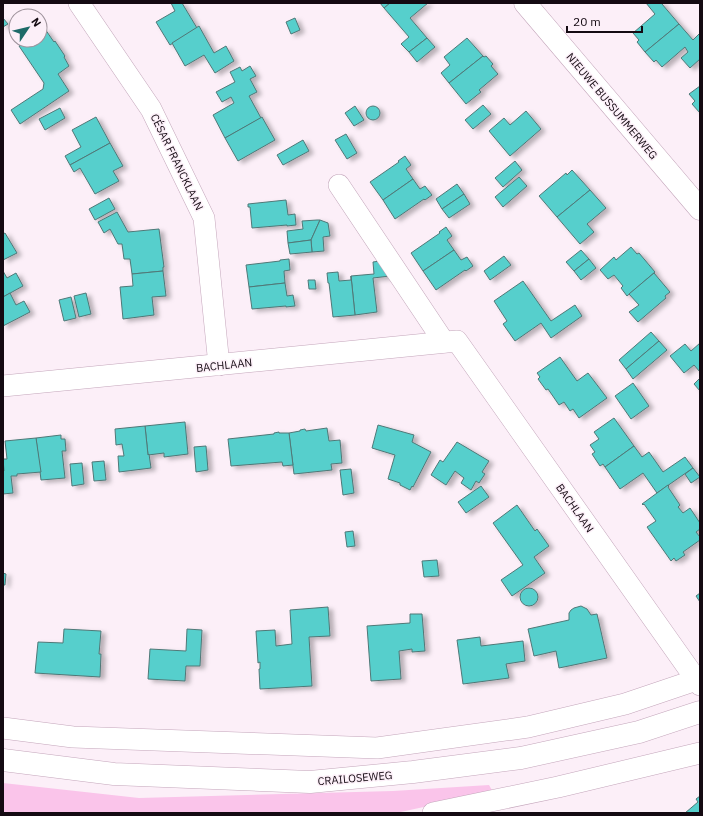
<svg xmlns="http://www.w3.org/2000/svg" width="703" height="816" font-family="'IBM Plex Sans',sans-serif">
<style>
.green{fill:#fac4ea}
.building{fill:#56cfcc;stroke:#4f7877;filter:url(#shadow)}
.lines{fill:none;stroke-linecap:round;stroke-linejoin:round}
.street-casing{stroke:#c4a6bb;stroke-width:22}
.secondary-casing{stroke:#c4a6bb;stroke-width:23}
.street{stroke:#fff;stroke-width:21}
.secondary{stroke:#fff;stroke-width:22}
.labels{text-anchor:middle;stroke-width:3;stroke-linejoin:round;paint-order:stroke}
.street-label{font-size:11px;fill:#140a12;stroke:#fceff8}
</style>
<defs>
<filter id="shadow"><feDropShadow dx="4.5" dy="2.5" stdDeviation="2" flood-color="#0004"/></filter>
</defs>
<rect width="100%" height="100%" fill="#fceff8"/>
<polygon class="green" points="3,783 139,798 393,791 489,785 493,792 396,813 3,813"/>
<g class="building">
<polygon points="171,3 182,3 197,28 170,45 156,22 175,11"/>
<polygon points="380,3 390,3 384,8"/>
<polygon points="390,3 428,3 410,18 427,38 409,52 401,44 409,37 384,8"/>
<polygon points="646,3 663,3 662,4 679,24 645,52 637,42 639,40 633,33 655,14"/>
<polygon points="3,18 8,24 3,27"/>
<polygon points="295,18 300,30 291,34 286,22"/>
<polygon points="679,24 693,40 700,33 700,59 690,68 681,58 688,52 685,47 662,67 656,60 654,62 645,52"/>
<polygon points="199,26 214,53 226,46 234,61 215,73 204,55 185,66 172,43"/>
<polygon points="45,29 54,42 55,41 65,56 64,57 69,66 58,74 69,91 20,124 11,110 43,89 44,83 19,46 22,44 20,41 22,40 40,40 40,33"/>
<polygon points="427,38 435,47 417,62 409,52"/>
<polygon points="467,38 483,56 449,83 441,73 450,65 444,57"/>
<polygon points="483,56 484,57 486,56 493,64 491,66 498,74 479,90 481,92 466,104 449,83"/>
<polygon points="250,66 256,76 250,79 257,92 249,96 261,118 225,138 213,115 234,103 231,97 222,102 216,92 235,82 230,72 240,67 242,71"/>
<polygon points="700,86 700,113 692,104 695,101 689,94"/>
<polygon points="483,105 491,114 473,129 465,120"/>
<circle cx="373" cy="113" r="7"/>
<polygon points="355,106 364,120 354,126 345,113"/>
<polygon points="60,108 65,118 45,130 39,119"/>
<polygon points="526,111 541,129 510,156 489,131 504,118 510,125"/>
<polygon points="96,117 110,143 70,165 65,156 81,147 72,130"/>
<polygon points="262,117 275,140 238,161 225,138"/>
<polygon points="346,134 357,153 347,159 335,140"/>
<polygon points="303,140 309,151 283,165 277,155"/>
<polygon points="110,143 123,166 113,171 119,181 95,194 80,168 74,172 70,165"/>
<polygon points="405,156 411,165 406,169 413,179 383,200 370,182 399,162 398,161"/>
<polygon points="515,161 522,170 503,187 495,178"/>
<polygon points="572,170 590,190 557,217 539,196 566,173 567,175"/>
<polygon points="519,177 527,186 503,207 495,197"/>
<polygon points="413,179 420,189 425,186 432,195 425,200 424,199 395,219 383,200"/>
<polygon points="457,184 464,194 442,209 436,199"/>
<polygon points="590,190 606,208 587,224 594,232 580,244 557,217"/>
<polygon points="464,194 470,204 449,218 442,209"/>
<polygon points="109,198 115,209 95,220 89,209"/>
<polygon points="286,200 288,215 295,214 296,225 287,226 287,225 252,228 250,207 248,207 248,204"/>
<polygon points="117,212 128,232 159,229 164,267 163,267 163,271 132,274 130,259 124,259 122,244 118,244 110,229 104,233 98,222"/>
<polygon points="317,220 320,220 311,240 288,243 287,231 303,229 302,221"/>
<polygon points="320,220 328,223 330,236 323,237 324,251 312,252 311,240"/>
<polygon points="446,227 452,236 447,240 454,250 423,271 411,253 440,233 439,232"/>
<polygon points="5,233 17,253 3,260 3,234"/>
<polygon points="311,240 312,252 290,254 288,243"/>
<polygon points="631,247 637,254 639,253 655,272 627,296 621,288 623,286 614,275 608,279 600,270 614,257 616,260"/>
<polygon points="454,250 461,260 467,257 473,266 466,271 465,270 436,290 423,271"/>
<polygon points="581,250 589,259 574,271 566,262"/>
<polygon points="504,256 511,265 490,280 484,271"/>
<polygon points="289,259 290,270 284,271 285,283 249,287 246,265 280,261 280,260"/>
<polygon points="589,259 596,268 581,280 574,271"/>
<polygon points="380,261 390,276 373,278 377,312 355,315 351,276 374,274 373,262"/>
<polygon points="3,271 7,278 16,273 23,286 3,297"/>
<polygon points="163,271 166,296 152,297 154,315 123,319 120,287 133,286 132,274"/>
<polygon points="338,272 339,281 351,280 351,276 355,315 333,317 329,283 328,283 327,273"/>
<polygon points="654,273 670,292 665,296 666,298 638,322 629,312 639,305 629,294"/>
<polygon points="308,280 315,280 316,289 309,289"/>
<polygon points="523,281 551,321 575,305 582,316 551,338 541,323 515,341 503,324 507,321 494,301"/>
<polygon points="285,283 287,296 293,295 295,306 286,307 286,306 252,309 249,287"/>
<polygon points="10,293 16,305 24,301 30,312 3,326 3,297"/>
<polygon points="86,293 91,314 79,317 74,296"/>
<polygon points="71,297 76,318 64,321 59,300"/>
<polygon points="651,332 659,341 626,369 619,360"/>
<polygon points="659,341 667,350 633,379 626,369"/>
<polygon points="700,343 700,372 694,365 684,373 670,356 685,344 691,351"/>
<polygon points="560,357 577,381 588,373 607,398 579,418 573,409 570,411 564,402 559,405 548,389 546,390 538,379 540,377 537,373"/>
<polygon points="700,378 700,391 694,384"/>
<polygon points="633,383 649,406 631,419 615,396"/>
<polygon points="614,418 634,446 605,467 603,464 600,466 592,454 595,452 590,445 599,439 594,432"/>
<polygon points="185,422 188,454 164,457 164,453 148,455 145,426"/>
<polygon points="378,425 414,435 412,442 431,452 413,487 412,486 410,490 400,485 400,483 388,479 395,455 372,448"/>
<polygon points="145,426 148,455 149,454 151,468 119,472 118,456 124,456 122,444 116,445 115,429"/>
<polygon points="327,428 329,441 340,440 342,463 331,464 332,470 294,474 289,433 300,431 300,430 305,429 306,431"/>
<polygon points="279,432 279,433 289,433 293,465 283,466 282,462 231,466 228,439 274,434 274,433"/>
<polygon points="61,435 61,439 65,439 66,451 62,451 65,478 41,480 36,438"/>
<polygon points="36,438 41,472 17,474 17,476 11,476 13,493 3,494 3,471 4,471 3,459 7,459 5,441"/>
<polygon points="457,442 489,461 482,472 485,474 479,483 476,481 471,490 461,483 464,478 455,471 446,485 431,475 440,460 443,462"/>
<polygon points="206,446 208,470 196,472 194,447"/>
<polygon points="634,446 642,457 649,452 663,472 685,457 693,468 657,493 643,473 620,489 605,467"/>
<polygon points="104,461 106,480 94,481 92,462"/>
<polygon points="82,463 84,484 72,486 70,464"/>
<polygon points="693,468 700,477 691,483 685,474"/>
<polygon points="351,469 354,493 343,495 340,470"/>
<polygon points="668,485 669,486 668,487 680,505 678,507 683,513 690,508 700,523 700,529 696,532 700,537 700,540 683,552 685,555 676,561 674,558 671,561 647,527 656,521 644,504 643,505 642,504"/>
<polygon points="481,486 489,497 466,513 458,502"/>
<polygon points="517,505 535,531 537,529 549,546 534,557 545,573 512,596 501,580 523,565 493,523"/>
<polygon points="353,531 355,546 347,547 345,532"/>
<polygon points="437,560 439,576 424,577 422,561"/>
<polygon points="3,573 6,574 5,585 3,585"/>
<circle cx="529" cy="597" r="9"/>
<polygon points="700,593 700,602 696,596"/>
<polygon points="581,606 587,609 591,615 597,614 607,658 559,668 556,651 534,656 528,629 569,620 569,613 571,610 574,608"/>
<polygon points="328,607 330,636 309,637 312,686 260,689 259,669 260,669 260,662 258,663 256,631 275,630 276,646 292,644 290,610"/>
<polygon points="410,614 422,614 425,651 412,652 412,649 399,651 401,679 371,681 367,626 410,623"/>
<polygon points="64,629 101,631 99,654 101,654 100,677 35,673 38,642 63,643"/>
<polygon points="187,629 202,630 200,666 186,666 185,681 148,679 150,649 186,651"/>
<polygon points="480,637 481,646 523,641 525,661 506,664 509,678 463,684 457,640"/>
<polygon points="700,796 700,813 685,813 698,802 696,799"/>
</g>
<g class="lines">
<defs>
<g id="street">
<polyline points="79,3 151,109 204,218 219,365"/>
<polyline points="339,185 444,342"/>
<polyline points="3,386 457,341 700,685"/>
<polyline points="3,728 73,737 377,748 528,727 625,704 696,680"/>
<polyline points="433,813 558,787 700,753"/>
</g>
<g id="secondary">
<polyline points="525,3 700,209"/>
<polyline points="3,760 114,774 310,782 413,772 521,758 639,732 700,712"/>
</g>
</defs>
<use href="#street" class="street-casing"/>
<use href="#secondary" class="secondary-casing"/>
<use href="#street" class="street"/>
<use href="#secondary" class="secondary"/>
</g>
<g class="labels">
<g class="street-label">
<text transform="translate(612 106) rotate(50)" y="4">NIEUWE BUSSUMMERWEG</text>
<text transform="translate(177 162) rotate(64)" y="4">CÉSAR FRANCKLAAN</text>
<text transform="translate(224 365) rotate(-6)" y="4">BACHLAAN</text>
<text transform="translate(575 508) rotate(55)" y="4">BACHLAAN</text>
<text transform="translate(355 778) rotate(-5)" y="4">CRAILOSEWEG</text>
</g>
</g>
<rect width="703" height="816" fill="none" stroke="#140a12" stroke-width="8"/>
<g transform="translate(28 28) rotate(55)"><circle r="19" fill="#fceff8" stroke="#9f939c"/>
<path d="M0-3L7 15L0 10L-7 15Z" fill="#1d6a68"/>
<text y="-6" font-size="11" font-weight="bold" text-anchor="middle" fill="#140a12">N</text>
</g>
<path d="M567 26v6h75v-6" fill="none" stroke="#140a12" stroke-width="2"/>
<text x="573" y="26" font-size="12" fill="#140a12" stroke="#fceff8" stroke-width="3" paint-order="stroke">20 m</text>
</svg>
